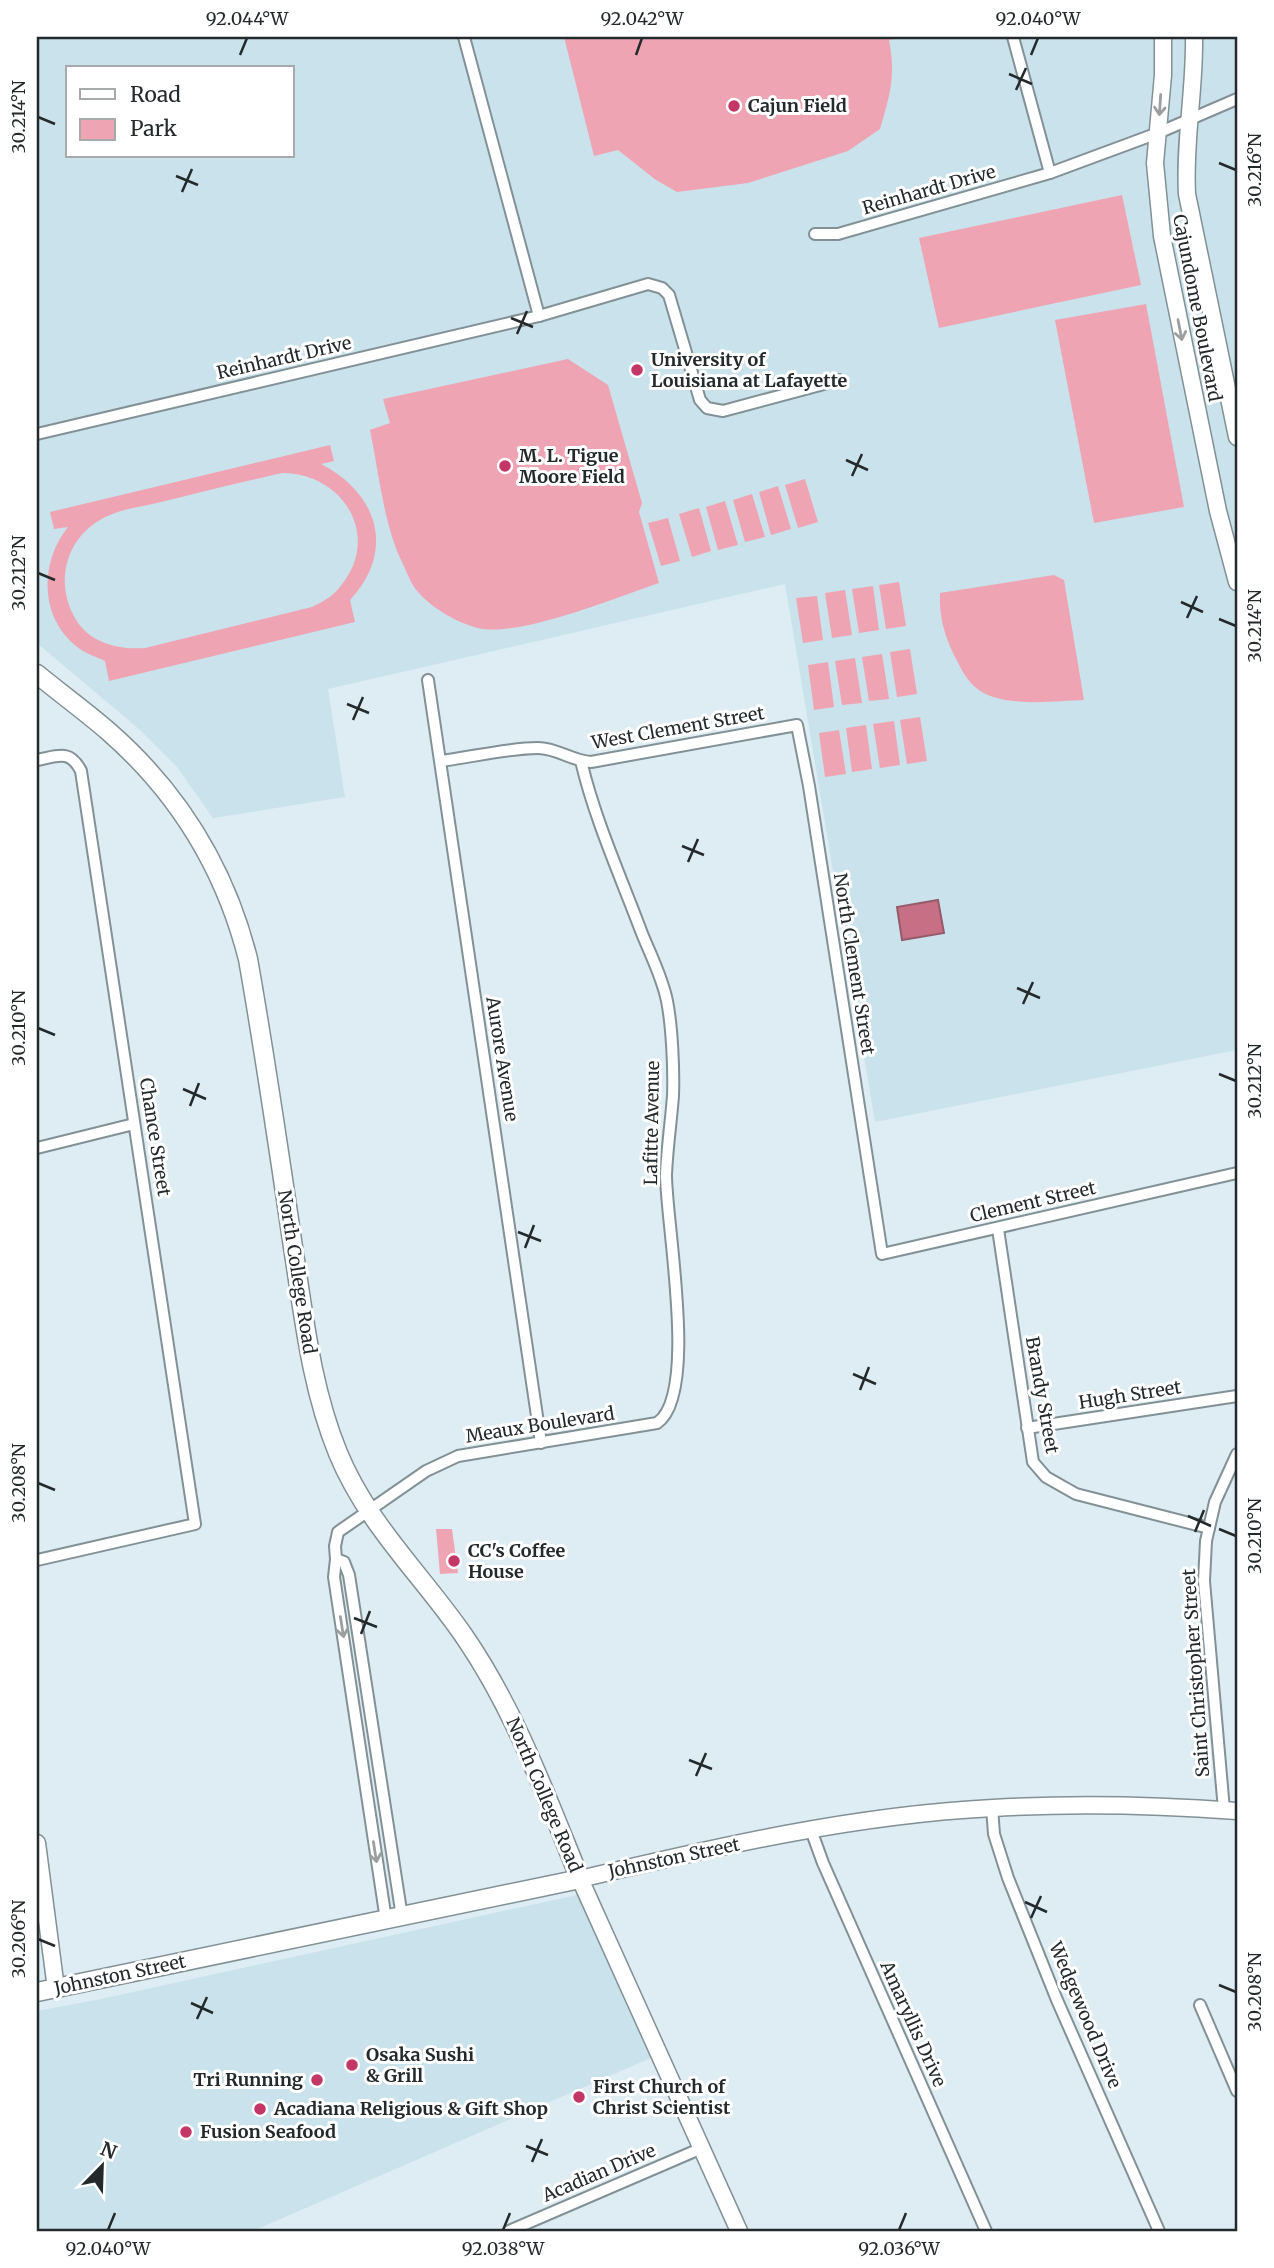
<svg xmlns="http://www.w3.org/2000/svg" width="1274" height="2268" font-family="Merriweather,serif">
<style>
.built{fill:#cae2eb;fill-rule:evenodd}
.green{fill:#efa4b4;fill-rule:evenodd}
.water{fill:#c77085;stroke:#965b6a;stroke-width:2}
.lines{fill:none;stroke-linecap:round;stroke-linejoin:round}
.street-casing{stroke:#829196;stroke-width:14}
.secondary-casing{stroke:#829196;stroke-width:19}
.primary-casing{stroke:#829196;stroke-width:21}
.street{stroke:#fff;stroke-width:10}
.secondary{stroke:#fff;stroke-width:16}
.primary{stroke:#fff;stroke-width:18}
.oneway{stroke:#9c9fa0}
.ticks{fill:none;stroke:#242a2c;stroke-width:2.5}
.poi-dot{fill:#c33666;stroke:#fff;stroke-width:2.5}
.labels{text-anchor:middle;stroke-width:6;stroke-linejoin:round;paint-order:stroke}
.poi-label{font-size:18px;font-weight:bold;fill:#242a2c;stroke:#fff;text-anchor:start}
.street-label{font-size:18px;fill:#242a2c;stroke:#fff}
.neatline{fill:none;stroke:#242a2c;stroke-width:2.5}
.ticks-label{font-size:18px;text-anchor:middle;fill:#242a2c}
</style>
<rect width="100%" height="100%" fill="#ddedf3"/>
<g class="built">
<path d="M37 37H1237V1050L875 1122 785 584 328 689 345 797 213 818 177 767 140 730 37 643ZM68 68H292V156H68Z"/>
<polygon points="586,1893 660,2054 253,2231 37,2231 37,2011 101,1999"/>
</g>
<g class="green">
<path d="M564 37H902L889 40C896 77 890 94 880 129L848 151 748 183 677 192 656 180 618 150 594 156Z"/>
<polygon points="1122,195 1141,285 939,328 919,238"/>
<polygon points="1146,304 1184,507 1094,523 1055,320"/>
<path d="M568 359 608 385 642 503 639 512 659 583C618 597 518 638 478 628 458 623 433 609 419 593 411 585 406 570 401 560 383 521 379 473 370 430L390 423 383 399Z"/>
<path d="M330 445 334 461 321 464C378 493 396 551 350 600L355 622 109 681 105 661C97 657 87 654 80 649 39 620 39 563 68 527L54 529 50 512ZM282 473C344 473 383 538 339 588 332 597 322 602 312 607L145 648C118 650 89 643 75 618 55 584 65 540 100 520 118 509 141 507 161 502 201 492 242 482 282 473Z"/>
<polygon points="805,479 818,522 798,528 785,485"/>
<polygon points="778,486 791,529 771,535 759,492"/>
<polygon points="752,494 765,537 745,542 733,500"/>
<polygon points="725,501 738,545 718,550 706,507"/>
<polygon points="699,508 711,551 692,557 679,514"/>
<polygon points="668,518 680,561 661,566 648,523"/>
<path d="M1054 575 1064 580 1084 700C1053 701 998 709 974 686 965 678 960 666 954 655 944 634 939 616 940 593Z"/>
<polygon points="899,582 906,626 886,629 879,585"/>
<polygon points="873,586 879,630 859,633 852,589"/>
<polygon points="845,590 852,635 832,638 825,593"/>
<polygon points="817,596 823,640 803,643 796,598"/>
<polygon points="910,649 917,694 897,697 890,652"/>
<polygon points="882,654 889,699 869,701 862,657"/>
<polygon points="855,658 862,703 842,705 835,661"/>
<polygon points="828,662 834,707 814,710 808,665"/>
<polygon points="920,717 927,761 907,764 900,720"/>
<polygon points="894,721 900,765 880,768 873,724"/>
<polygon points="866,725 872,769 852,772 846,728"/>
<polygon points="839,730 846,774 825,777 819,733"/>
<polygon points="436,1529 452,1529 458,1573 440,1574"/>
</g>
<polygon class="water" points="938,900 944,933 902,940 897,907"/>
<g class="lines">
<defs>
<g id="street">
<polyline points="464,37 539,316"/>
<polyline points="1013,37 1050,173"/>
<polyline points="815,234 838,234 1050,173 1158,133 1237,99"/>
<polyline points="37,434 539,316 648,284 662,288 669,295 700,400 707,408 723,411 839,380"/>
<polyline points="428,680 541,1443"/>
<path d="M37 760C58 756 70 749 81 771L195 1524 37 1560"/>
<path d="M441 761C472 757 508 748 538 748 557 748 572 761 591 762L797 725 809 786 882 1254 1237 1173"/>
<polyline points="37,1148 134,1124"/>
<polyline points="998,1229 1033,1462 1046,1477 1076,1494 1209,1528"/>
<polyline points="1027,1428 1237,1396"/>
<polyline points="336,1559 334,1577 386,1920"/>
<polyline points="992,1808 994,1834 1008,1878 1057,2000 1159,2231"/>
<polyline points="1224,1810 1204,1581 1206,1541 1215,1502 1237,1454"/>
<polyline points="811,1830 823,1863 986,2231"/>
<path d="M402 1917 349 1575 344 1562 336 1559 335 1546 338 1532 426 1471 458 1456 657 1423C699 1395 666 1224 666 1175 667 1149 671 1122 673 1096 674 1070 672 1026 667 1001 662 976 650 954 641 931 620 875 595 820 581 761"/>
<polyline points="1200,2005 1237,2091"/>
<polyline points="509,2231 702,2148"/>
</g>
<g id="secondary">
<polyline points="1163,37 1163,75 1155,163 1162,236 1218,511 1237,582"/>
<path d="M1194 37C1195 90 1184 141 1187 194L1237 437"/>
<polyline points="37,1843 56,1989"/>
<path d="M739 2231 580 1879C716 1847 853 1815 993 1808 1075 1803 1156 1805 1237 1811"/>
</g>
<path id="primary" d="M37 674C60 693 85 711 108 731 178 792 225 868 248 959 265 1055 279 1151 293 1247 304 1317 311 1387 338 1453 367 1524 422 1575 464 1636 515 1710 546 1796 580 1879L37 1992"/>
</defs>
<use href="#street" class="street-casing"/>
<use href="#secondary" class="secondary-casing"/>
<use href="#primary" class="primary-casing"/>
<use href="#street" class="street"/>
<use href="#secondary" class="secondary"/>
<use href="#primary" class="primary"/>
</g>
<defs><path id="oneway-shaft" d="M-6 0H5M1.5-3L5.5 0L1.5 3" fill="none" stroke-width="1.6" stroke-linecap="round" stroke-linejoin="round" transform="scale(1.75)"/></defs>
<g class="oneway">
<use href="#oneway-shaft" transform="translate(1160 105) rotate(94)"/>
<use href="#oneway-shaft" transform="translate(1180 330) rotate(79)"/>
<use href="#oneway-shaft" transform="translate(342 1627) rotate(81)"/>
<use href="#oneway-shaft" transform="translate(375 1852) rotate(81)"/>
</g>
<path class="ticks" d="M240 55 247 38M636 55 642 38M1031 55 1038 38M1009 74 1032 84M1016 90 1026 68M38 117 55 124M1219 163 1236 170M176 176 198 185M182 192 192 169M511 318 533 327M517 334 527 311M846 460 868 470M852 476 862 454M38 573 55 580M1181 602 1203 612M1187 618 1197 596M1219 619 1236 626M347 704 369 713M353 720 363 697M682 846 704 855M688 862 698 839M1017 988 1040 998M1023 1004 1033 982M38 1028 55 1035M1219 1074 1236 1081M183 1089 206 1099M190 1106 199 1083M518 1232 541 1241M525 1248 534 1225M853 1374 876 1384M860 1390 869 1367M38 1483 55 1490M1188 1516 1211 1526M1219 1529 1236 1536M1195 1532 1204 1510M354 1618 377 1627M361 1634 370 1611M689 1760 712 1769M696 1776 706 1753M1025 1902 1047 1912M1031 1918 1041 1896M38 1939 55 1946M1219 1985 1236 1992M191 2003 213 2013M197 2019 207 1997M526 2146 548 2155M532 2162 542 2139M108 2230 115 2213M503 2230 510 2213M899 2230 906 2213"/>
<g class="poi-dot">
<circle cx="734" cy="106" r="7"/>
<circle cx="637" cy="370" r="7"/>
<circle cx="505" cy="466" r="7"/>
<circle cx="454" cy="1561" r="7"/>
<circle cx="352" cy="2065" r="7"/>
<circle cx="317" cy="2080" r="7"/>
<circle cx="579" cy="2097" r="7"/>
<circle cx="260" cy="2109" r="7"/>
<circle cx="186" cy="2132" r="7"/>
</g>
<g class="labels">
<g class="poi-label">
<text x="748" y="112">Cajun Field</text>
<text x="651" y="366">University of<tspan x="651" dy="21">Louisiana at Lafayette</tspan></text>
<text x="519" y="462">M. L. Tigue<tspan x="519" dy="21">Moore Field</tspan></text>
<text x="468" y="1557">CC's Coffee<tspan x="468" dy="21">House</tspan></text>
<text x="366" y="2061">Osaka Sushi<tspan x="366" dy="21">&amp; Grill</tspan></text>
<text x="303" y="2086" text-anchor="end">Tri Running</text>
<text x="593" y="2093">First Church of<tspan x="593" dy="21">Christ Scientist</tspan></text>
<text x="274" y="2115">Acadiana Religious &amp; Gift Shop</text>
<text x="200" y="2138">Fusion Seafood</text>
</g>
<g class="street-label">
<text transform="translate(929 190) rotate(-16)" y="6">Reinhardt Drive</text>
<text transform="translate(1197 308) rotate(79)" y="6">Cajundome Boulevard</text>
<text transform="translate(284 358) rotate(-13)" y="6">Reinhardt Drive</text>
<text transform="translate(678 728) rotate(-10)" y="6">West Clement Street</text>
<text transform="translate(854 964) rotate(81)" y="6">North Clement Street</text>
<text transform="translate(502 1059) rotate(81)" y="6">Aurore Avenue</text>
<text transform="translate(652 1123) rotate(-89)" y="6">Lafitte Avenue</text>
<text transform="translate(155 1137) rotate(81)" y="6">Chance Street</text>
<text transform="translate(1033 1202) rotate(-13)" y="6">Clement Street</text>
<text transform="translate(297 1272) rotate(81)" y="6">North College Road</text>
<text transform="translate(1042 1395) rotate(80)" y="6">Brandy Street</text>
<text transform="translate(1130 1395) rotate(-9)" y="6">Hugh Street</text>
<text transform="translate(540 1425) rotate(-9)" y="6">Meaux Boulevard</text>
<text transform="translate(1196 1673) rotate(-94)" y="6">Saint Christopher Street</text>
<text transform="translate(544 1795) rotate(67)" y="6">North College Road</text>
<text transform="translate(674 1858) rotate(-12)" y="6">Johnston Street</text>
<text transform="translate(120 1975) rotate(-12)" y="6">Johnston Street</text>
<text transform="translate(1085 2015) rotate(67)" y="6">Wedgewood Drive</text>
<text transform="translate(913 2024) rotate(66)" y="6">Amaryllis Drive</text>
<text transform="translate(599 2173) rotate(-23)" y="6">Acadian Drive</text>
</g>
</g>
<rect width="1274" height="2268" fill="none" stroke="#ffffff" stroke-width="77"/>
<rect x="66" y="66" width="228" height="91" fill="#ffffff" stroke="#a7aaab" stroke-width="2"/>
<rect x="80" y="89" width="35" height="10" fill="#ffffff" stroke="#a7aaab" stroke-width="2"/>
<text x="130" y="102" font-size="21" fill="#242a2c">Road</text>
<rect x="80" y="119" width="35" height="21" fill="#efa4b4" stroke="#a7aaab" stroke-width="2"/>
<text x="130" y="136" font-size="21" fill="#242a2c">Park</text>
<g transform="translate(102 2166) rotate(23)" stroke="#ffffff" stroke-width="5" paint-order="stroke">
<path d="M0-5L12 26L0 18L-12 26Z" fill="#242a2c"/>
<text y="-10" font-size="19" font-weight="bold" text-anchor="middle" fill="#242a2c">N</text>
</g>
<rect x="38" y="38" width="1198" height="2192" class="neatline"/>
<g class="ticks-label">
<text x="247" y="25">92.044°W</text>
<text x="642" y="25">92.042°W</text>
<text x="1038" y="25">92.040°W</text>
<text transform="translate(19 117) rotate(-90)" y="6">30.214°N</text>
<text transform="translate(1255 170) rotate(-90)" y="6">30.216°N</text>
<text transform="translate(19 573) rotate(-90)" y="6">30.212°N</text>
<text transform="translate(1255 626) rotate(-90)" y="6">30.214°N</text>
<text transform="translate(19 1028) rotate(-90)" y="6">30.210°N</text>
<text transform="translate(1255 1081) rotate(-90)" y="6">30.212°N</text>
<text transform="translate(19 1483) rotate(-90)" y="6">30.208°N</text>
<text transform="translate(1255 1536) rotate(-90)" y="6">30.210°N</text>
<text transform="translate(19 1939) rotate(-90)" y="6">30.206°N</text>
<text transform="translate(1255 1992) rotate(-90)" y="6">30.208°N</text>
<text x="108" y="2255">92.040°W</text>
<text x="503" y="2255">92.038°W</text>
<text x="899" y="2255">92.036°W</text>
</g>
</svg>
